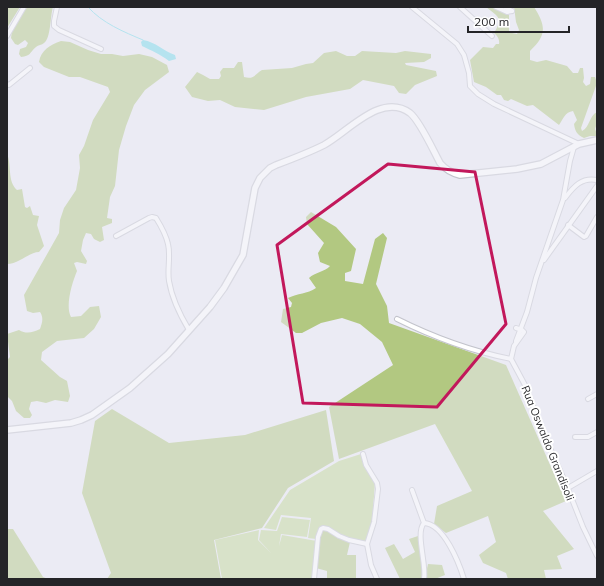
<svg xmlns="http://www.w3.org/2000/svg" width="604" height="586" font-family="Mulish,sans-serif">
<style>
.green{fill:#c2d895}
.forest{fill:#b2c881}
.water{fill:#73dae9}
.lines{fill:none;stroke-linecap:round;stroke-linejoin:round}
.stream{stroke:#73dae9;stroke-width:1}
.minor-casing{stroke:#c3c4cc;stroke-width:6}
.secondary-casing{stroke:#c3c4cc;stroke-width:8}
.minor{stroke:#fff;stroke-width:4}
.secondary{stroke:#fff;stroke-width:5.5}
.marked{fill:none;stroke:#c2185b;stroke-width:3;stroke-linejoin:round}
.labels{text-anchor:middle;stroke-width:4;stroke-linejoin:round;paint-order:stroke}
.street-label{font-size:11px;fill:#242427;stroke:#fff}
</style>
<rect width="100%" height="100%" fill="#ebebf4"/>
<g class="green">
<path d="M361 454 375 483 372 523 366 542C358 541 351 539 344 537 335 533 332 526 321 527L318 531 316 539 308 538 311 518 281 515 276 530 264 528 290 490 339 461Z"/>
<polygon points="282,517 310,520 307,537 281,534 279,546 282,535 317,541 313,579 222,579 215,540 259,530 258,540 271,553 259,540 261,530 277,531"/>
</g>
<g class="forest">
<polygon points="7,7 20,7 7,28"/>
<path d="M27 7H53C50 17 51 38 44 43 42 45 38 45 36 47 29 53 31 56 21 57L19 54 20 49 26 47 28 43 25 40 18 45 15 44 11 38 12 31Z"/>
<path d="M486 7H493L509 15V31L512 33 517 34 519 30 516 22 514 7H534C546 26 547 35 530 51V60L537 62 546 60 567 66 573 73H578L580 68H583L584 78 583 82 586 86 590 84 591 77H595L597 83 581 128 582 131C590 127 589 116 597 112V123L595 129 597 134 596 136H590L584 138C577 135 575 131 574 124L577 120 573 111C565 112 563 119 559 125L533 105 527 106 511 99 508 101 504 100 501 95H497L486 87 474 82 470 60 483 47 493 48 496 44H499C500 40 497 35 494 33 503 18 499 17 486 7Z"/>
<path d="M61 41 70 42 88 50 101 54H112L123 56 139 54 152 57 167 65 169 72 145 90 134 105 126 126 119 150 115 186 110 197 107 218 112 219V223L102 227 104 240 100 242 94 239 91 234 86 233 83 240 81 251 87 261 86 264 77 262 74 263 77 271C72 283 65 306 71 317L81 316 90 307 99 306 101 317 94 329 84 338 57 341 42 352 41 360 60 377 67 381 70 396 68 402 55 400 46 403 37 401 31 402 29 409 32 415 30 418H24L16 411 12 401 7 396V360L10 357 7 334 19 330C26 334 32 333 40 329 42 323 44 318 40 312L33 313 27 311 24 295 59 233 60 220 64 208 76 190 80 168 79 155 84 146 93 120 110 92 108 87 80 77H69L44 67 39 62C41 50 50 45 61 41Z"/>
<path d="M336 51 347 56H355L362 51 396 53 405 51 431 54V58L424 62 405 63 406 65 436 71 437 76 415 85 406 94 399 93 394 86 363 80 350 89 306 97 264 110 235 107 220 100 208 101 192 97 185 87 197 72 203 75 210 79H219L221 76 220 72 223 68H234L238 62H242L244 77C254 80 255 74 262 70L292 68 306 64 313 63 324 53Z"/>
<path d="M7 154C12 165 7 181 17 190L22 189 25 207 27 208 30 206 33 215 39 216 37 225 44 246 39 252C29 252 19 264 7 264Z"/>
<path d="M311 212 336 227 356 249 351 271 345 273V281L363 284 375 239 383 233 387 238 376 284 387 306 389 323 506 365 566 501 543 511 574 549 557 556 562 569 544 570 546 579H508L506 573 483 563 479 555 496 542 488 516 446 533 434 524 437 506 472 491 435 424 339 459 329 407 393 365 382 342 360 324 342 318 321 323 302 333H296L281 322 283 309 291 307 292 303 288 298C298 293 307 294 316 288L309 278C315 272 325 272 330 266L320 262 318 253 324 243 307 224 306 217Z"/>
<polygon points="112,409 169,443 245,435 326,410 334,461 288,488 262,528 214,540 221,579 107,579 111,573 82,493 95,421"/>
<polygon points="7,529 13,529 43,577 48,579 7,579"/>
<polygon points="327,530 350,542 347,555 356,555 356,579 327,579 327,571 316,568 321,531"/>
<polygon points="418,536 423,575 422,579 400,579 385,548 394,544 403,559 415,552 409,539"/>
<polygon points="428,564 442,565 445,575 435,579 425,579"/>
</g>
<path class="water" d="M143 40C156 42 163 51 175 55L176 59 169 61C160 54 152 51 142 46L141 42Z"/>
<g class="lines">
<path class="stream" d="M88 7C102 23 124 32 143 40"/>
<defs>
<g id="minor">
<polyline points="57,7 54,21 54,26 59,30 101,49"/>
<polyline points="412,7 457,44 464,55 469,73 470,86 478,94 494,104 579,144"/>
<polyline points="460,7 492,36"/>
<polyline points="496,7 507,12 512,11"/>
<polyline points="505,7 512,11"/>
<polyline points="7,36 24,7"/>
<polyline points="7,84 9,85 30,68"/>
<path d="M565 198C574 186 582 177 597 180"/>
<polyline points="568,225 584,237 586,236 597,217"/>
<path d="M116 236 149 218 152 217 156 218C161 226 166 235 168 244 171 256 167 269 169 281 172 299 180 315 189 330"/>
<polyline points="544,260 597,186"/>
<path d="M397 319C433 337 471 351 511 359"/>
<polyline points="516,328 522,330 524,332 514,346 511,359 526,387 543,432 566,484 583,527 597,556"/>
<polyline points="516,341 527,312 536,278 563,200 570,161 574,147"/>
<polyline points="588,399 597,394"/>
<polyline points="575,437 588,437 597,432"/>
<polyline points="363,454 366,465 377,483 378,489 374,522 367,544 371,565 377,579"/>
<polyline points="568,488 597,471"/>
<polyline points="412,490 424,523"/>
<path d="M424 523C444 524 459 563 464 579"/>
<path d="M424 523C415 533 427 565 424 579"/>
<polyline points="314,579 318,537 321,529 323,528 328,529 339,536 349,540 367,544"/>
</g>
<path id="secondary" d="M7 430 71 423 81 420 92 415 130 388 168 354 210 307 224 288 243 255 255 188 260 178 270 168 276 165C292 159 308 153 324 145 348 132 381 92 410 113 420 121 433 150 440 163 446 170 451 173 460 175L517 169 541 164 579 144 597 140"/>
</defs>
<use href="#minor" class="minor-casing"/>
<use href="#secondary" class="secondary-casing"/>
<use href="#minor" class="minor"/>
<use href="#secondary" class="secondary"/>
</g>
<path d="M0 0H604V586H0ZM388 164 475 172 506 324 437 407 303 403 277 245Z" fill="#ebebf4" fill-opacity=".55" fill-rule="evenodd"/>
<path class="marked" d="M388 164 475 172 506 324 437 407 303 403 277 245Z"/>
<g class="labels">
<g class="street-label">
<text transform="translate(548 443) rotate(68)" y="4">Rua Oswaldo Grandisoli</text>
</g>
</g>
<rect width="604" height="586" fill="none" stroke="#242427" stroke-width="16"/>
<path d="M468 26v6h101v-6" fill="none" stroke="#242427" stroke-width="2"/>
<text x="474" y="26" font-size="12" fill="#242427" stroke="#ffffff" stroke-width="3" paint-order="stroke">200 m</text>
</svg>
